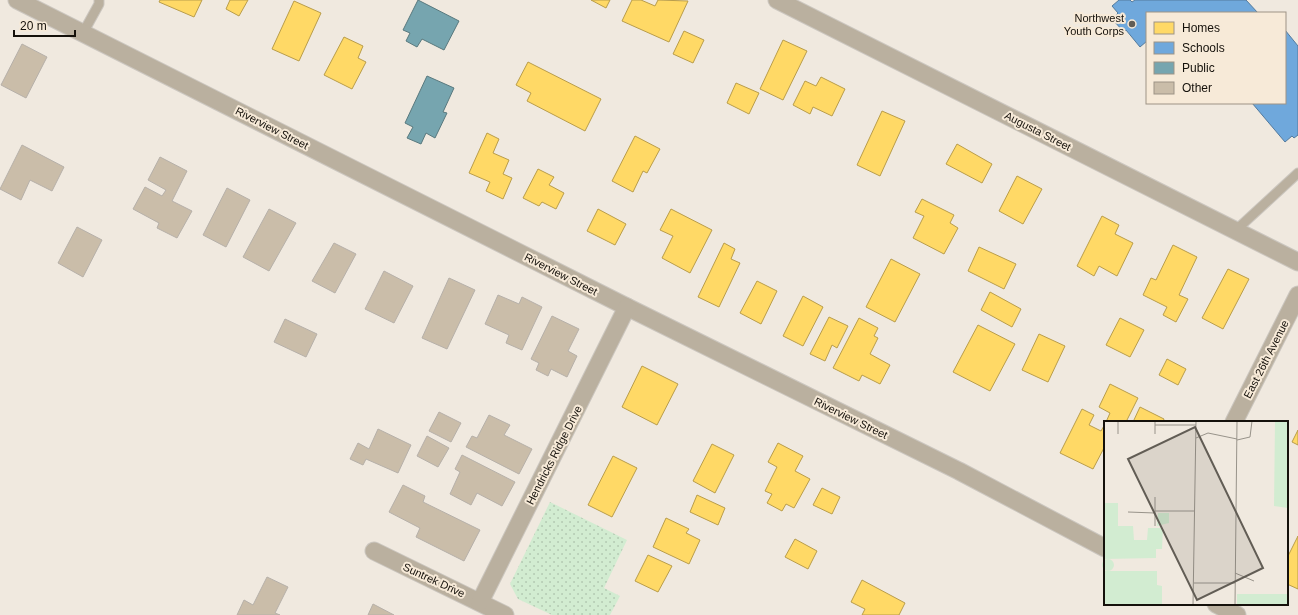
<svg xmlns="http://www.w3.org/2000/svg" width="1298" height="615" font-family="Arial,sans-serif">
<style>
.grass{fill:url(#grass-dots)}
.homes{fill:#ffd966;stroke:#b99d4b}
.schools{fill:#6fa8dc;stroke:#547b9d}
.public{fill:#76a5af;stroke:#59797e}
.building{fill:#cabda9;stroke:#b6b0a9}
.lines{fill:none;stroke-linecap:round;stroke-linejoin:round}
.service-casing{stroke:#cbc6bf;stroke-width:11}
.minor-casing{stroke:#cbc6bf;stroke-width:19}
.service{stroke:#bab09f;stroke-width:9}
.minor{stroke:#bab09f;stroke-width:17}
.poi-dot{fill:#625d55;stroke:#f7ead8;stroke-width:1.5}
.labels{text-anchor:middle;stroke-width:4;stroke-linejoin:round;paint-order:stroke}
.poi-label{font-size:11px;fill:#15110b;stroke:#f7ead8;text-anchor:end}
.street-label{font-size:11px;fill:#15110b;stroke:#f7ead8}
.inset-road{fill:none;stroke:#98938a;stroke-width:1}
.view{fill:#625d55;fill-opacity:0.15;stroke:#625d55;stroke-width:2}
.inset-edge{fill:none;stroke:#15110b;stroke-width:2}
</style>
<defs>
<pattern id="grass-dots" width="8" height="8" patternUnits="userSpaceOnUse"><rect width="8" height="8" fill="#d2ecd1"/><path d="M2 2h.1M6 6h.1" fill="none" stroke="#b3c9b2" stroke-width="1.8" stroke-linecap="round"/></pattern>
</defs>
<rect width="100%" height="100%" fill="#f0e9df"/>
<polygon class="grass" points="550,502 627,540 604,588 620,596 610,615 552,615 518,599 510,584"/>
<g class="homes">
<polygon points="160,0 202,0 194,17 159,2"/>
<polygon points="230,0 248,0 239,16 226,9"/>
<polygon points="591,0 610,0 606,8"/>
<polygon points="632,0 641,0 655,6 658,0 688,1 669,42 622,21"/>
<polygon points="294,1 321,13 299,61 272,49"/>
<polygon points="684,31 704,40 693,63 673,54"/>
<polygon points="344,37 363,46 358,58 366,62 352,89 324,75"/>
<polygon points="783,40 807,51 783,100 760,89"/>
<polygon points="528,62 601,99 585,131 527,101 531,93 516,85"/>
<polygon points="821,77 845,89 832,116 813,107 810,114 793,105 805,81 816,86"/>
<polygon points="736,83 759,93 749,114 727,103"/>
<polygon points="882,111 905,121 880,176 857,165"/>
<polygon points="487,133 499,139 493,153 509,160 503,174 512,178 503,199 486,191 490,182 469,173"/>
<polygon points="635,136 660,149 647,173 643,171 633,192 612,181"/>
<polygon points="957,144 992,164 982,183 946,164"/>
<polygon points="538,169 554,177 549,185 564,193 556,209 542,202 539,206 523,198"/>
<polygon points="1017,176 1042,189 1023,224 999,211"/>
<polygon points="922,199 954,215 950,223 958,228 944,254 913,238 924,216 915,212"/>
<polygon points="598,209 626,224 615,245 587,231"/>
<polygon points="671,209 712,230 690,273 662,258 673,236 660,230"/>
<polygon points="1102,216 1119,225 1115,234 1133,243 1117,276 1099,266 1094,276 1077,266"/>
<polygon points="724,243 735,249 731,259 740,263 719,307 698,297"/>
<polygon points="1173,245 1197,257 1179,295 1188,299 1176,322 1163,315 1167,307 1143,295 1151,278 1156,280"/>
<polygon points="979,247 1016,264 1004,289 968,271"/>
<polygon points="891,259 920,274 895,322 866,307"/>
<polygon points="1228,269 1249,279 1223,329 1202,318"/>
<polygon points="757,281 777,291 761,324 740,313"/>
<polygon points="990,292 1021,309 1012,327 981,310"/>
<polygon points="803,296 823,307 803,346 783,336"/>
<polygon points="829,317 848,326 837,348 832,345 825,361 810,354"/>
<polygon points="859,318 878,328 874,336 878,338 870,354 890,365 880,384 862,375 859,381 833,368"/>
<polygon points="1120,318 1144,330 1130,357 1106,345"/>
<polygon points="978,325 1015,344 990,391 953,372"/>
<polygon points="1039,334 1065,346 1048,382 1022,370"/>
<polygon points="1167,359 1186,369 1178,385 1159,375"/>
<polygon points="642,366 678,384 657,425 622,407"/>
<polygon points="1110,384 1138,398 1126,422 1106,422 1110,413 1099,407"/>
<polygon points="1140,407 1164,419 1163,422 1133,422"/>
<polygon points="1082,409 1094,415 1089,425 1101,431 1105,424 1105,446 1093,469 1060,453"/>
<polygon points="1298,430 1298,445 1292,442"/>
<polygon points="778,443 803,456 795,471 810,479 794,508 786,504 782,511 767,503 772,494 765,491 777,467 768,462"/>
<polygon points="712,444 734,455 715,493 693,481"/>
<polygon points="613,456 637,468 612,517 588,505"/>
<polygon points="822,488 840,497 832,514 813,505"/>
<polygon points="697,495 725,508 718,525 690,512"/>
<polygon points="666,518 689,529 686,533 700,540 689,564 653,547"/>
<polygon points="1298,536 1298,589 1287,584 1287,558"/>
<polygon points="795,539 817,551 808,569 785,557"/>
<polygon points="648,555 672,566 658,592 635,581"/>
<polygon points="862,580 905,603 899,615 862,615 865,609 851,602"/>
</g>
<g class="schools">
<polygon points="1119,0 1130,0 1132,2 1135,0 1246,0 1258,13 1147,13 1147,41 1140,47 1126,30 1124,32 1112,19 1118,13 1112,6"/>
<polygon points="1285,30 1298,46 1298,135 1294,138 1292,136 1285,142 1252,103 1285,103"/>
</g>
<g class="public">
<polygon points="418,0 459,21 444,50 422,39 417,47 406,41 410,33 403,30"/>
<polygon points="427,76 454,88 443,112 447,113 435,138 426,133 421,144 407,138 413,127 405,123"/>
</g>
<g class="building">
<polygon points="22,44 47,57 26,98 1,85"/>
<polygon points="22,145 64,167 52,191 30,180 21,200 0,189"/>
<polygon points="160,157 187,171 172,201 192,211 177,238 157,228 159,223 133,209 145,187 162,196 166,190 148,180"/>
<polygon points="227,188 250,200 226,247 203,235"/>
<polygon points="269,209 296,223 269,271 243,257"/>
<polygon points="77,227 102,240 83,277 58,263"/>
<polygon points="334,243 356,254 335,293 312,281"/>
<polygon points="384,271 413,286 394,323 365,309"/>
<polygon points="449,278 475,290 447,349 422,338"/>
<polygon points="498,295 519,304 522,297 542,307 522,350 506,343 509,335 485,324"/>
<polygon points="552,316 579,329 568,351 577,356 567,377 551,369 548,376 536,370 539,363 531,359"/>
<polygon points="285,319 317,334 306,357 274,342"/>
<polygon points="439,412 461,423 451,442 429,431"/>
<polygon points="489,415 510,425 504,435 532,449 519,474 466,447 472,436 477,438"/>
<polygon points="378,429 411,445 398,473 366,459 363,465 350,459 358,443 369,449"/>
<polygon points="427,436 449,448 438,467 417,456"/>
<polygon points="462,455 515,482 502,506 477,493 471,505 450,494 460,472 455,469"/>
<polygon points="403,485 425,496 423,502 480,530 464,561 416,537 420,528 389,512"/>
<polygon points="267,577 288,587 275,613 280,615 237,615 244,600 253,605"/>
<polygon points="373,604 394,615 368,615"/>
</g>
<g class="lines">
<defs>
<g id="service">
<polyline points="83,33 99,4 99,0"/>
<polyline points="1235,231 1298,173"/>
</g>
<g id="minor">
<polyline points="17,0 627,307 959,471 1105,548"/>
<polyline points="777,0 1298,262"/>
<polyline points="1234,422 1298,295"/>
<polyline points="374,551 505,615"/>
<polyline points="480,602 627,307"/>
<polyline points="1216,604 1237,615"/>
</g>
</defs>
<use href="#service" class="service-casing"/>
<use href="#minor" class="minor-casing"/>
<use href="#service" class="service"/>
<use href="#minor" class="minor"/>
</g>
<circle class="poi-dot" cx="1132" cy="24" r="4"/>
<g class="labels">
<g class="poi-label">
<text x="1124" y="22">Northwest<tspan x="1124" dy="13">Youth Corps</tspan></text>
</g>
<g class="street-label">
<text transform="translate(272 128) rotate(27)" y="4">Riverview Street</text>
<text transform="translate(1038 131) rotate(27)" y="4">Augusta Street</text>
<text transform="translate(561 274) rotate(27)" y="4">Riverview Street</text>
<text transform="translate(1266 359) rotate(-63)" y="4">East 26th Avenue</text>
<text transform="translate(851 418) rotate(26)" y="4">Riverview Street</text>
<text transform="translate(554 455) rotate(-63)" y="4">Hendricks Ridge Drive</text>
<text transform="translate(434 580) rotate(25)" y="4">Suntrek Drive</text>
</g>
</g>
<g transform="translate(1104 421)">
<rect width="184" height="184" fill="#f0e9df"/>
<path d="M54 92H65V102L53 105ZM14 105H29L30 119H43L44 107H59L58 128H52V137L0 138V120H14ZM0 150H53V164L58 165V184H0Z" fill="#d2ecd1"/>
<path d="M171 0H184V87L170 85ZM0 82H14V120H0ZM-2 144a6 6 0 1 1 12 0a6 6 0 1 1-12 0Z" fill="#d2ecd1"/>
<path d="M133 173H184V184H133Z" fill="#d2ecd1"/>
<path class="inset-road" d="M51 4H92M14 13V0M51 13V0M92 17 104 12 133 18M133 19 146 16 148 0M51 76V105M51 90H90M24 91 51 92M131 152 150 160M90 162H131M89 184 92 0M131 184 133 0"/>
<path class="view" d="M91 6 159 147 93 179 24 38Z"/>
<rect width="184" height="184" class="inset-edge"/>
</g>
<rect x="1146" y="12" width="140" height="92" fill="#f7ead8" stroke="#9d9386"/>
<rect x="1154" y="22" width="20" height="12" fill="#ffd966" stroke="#9d9386"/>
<text x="1182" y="32" font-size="12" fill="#15110b">Homes</text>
<rect x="1154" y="42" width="20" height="12" fill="#6fa8dc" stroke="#9d9386"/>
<text x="1182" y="52" font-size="12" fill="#15110b">Schools</text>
<rect x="1154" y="62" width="20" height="12" fill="#76a5af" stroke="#9d9386"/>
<text x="1182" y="72" font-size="12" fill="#15110b">Public</text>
<rect x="1154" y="82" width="20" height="12" fill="#cabda9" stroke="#9d9386"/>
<text x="1182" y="92" font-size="12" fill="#15110b">Other</text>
<path d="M14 30v6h61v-6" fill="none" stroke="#15110b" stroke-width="2"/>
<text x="20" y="30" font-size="12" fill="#15110b" stroke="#f7ead8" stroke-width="3" paint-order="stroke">20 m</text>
</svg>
